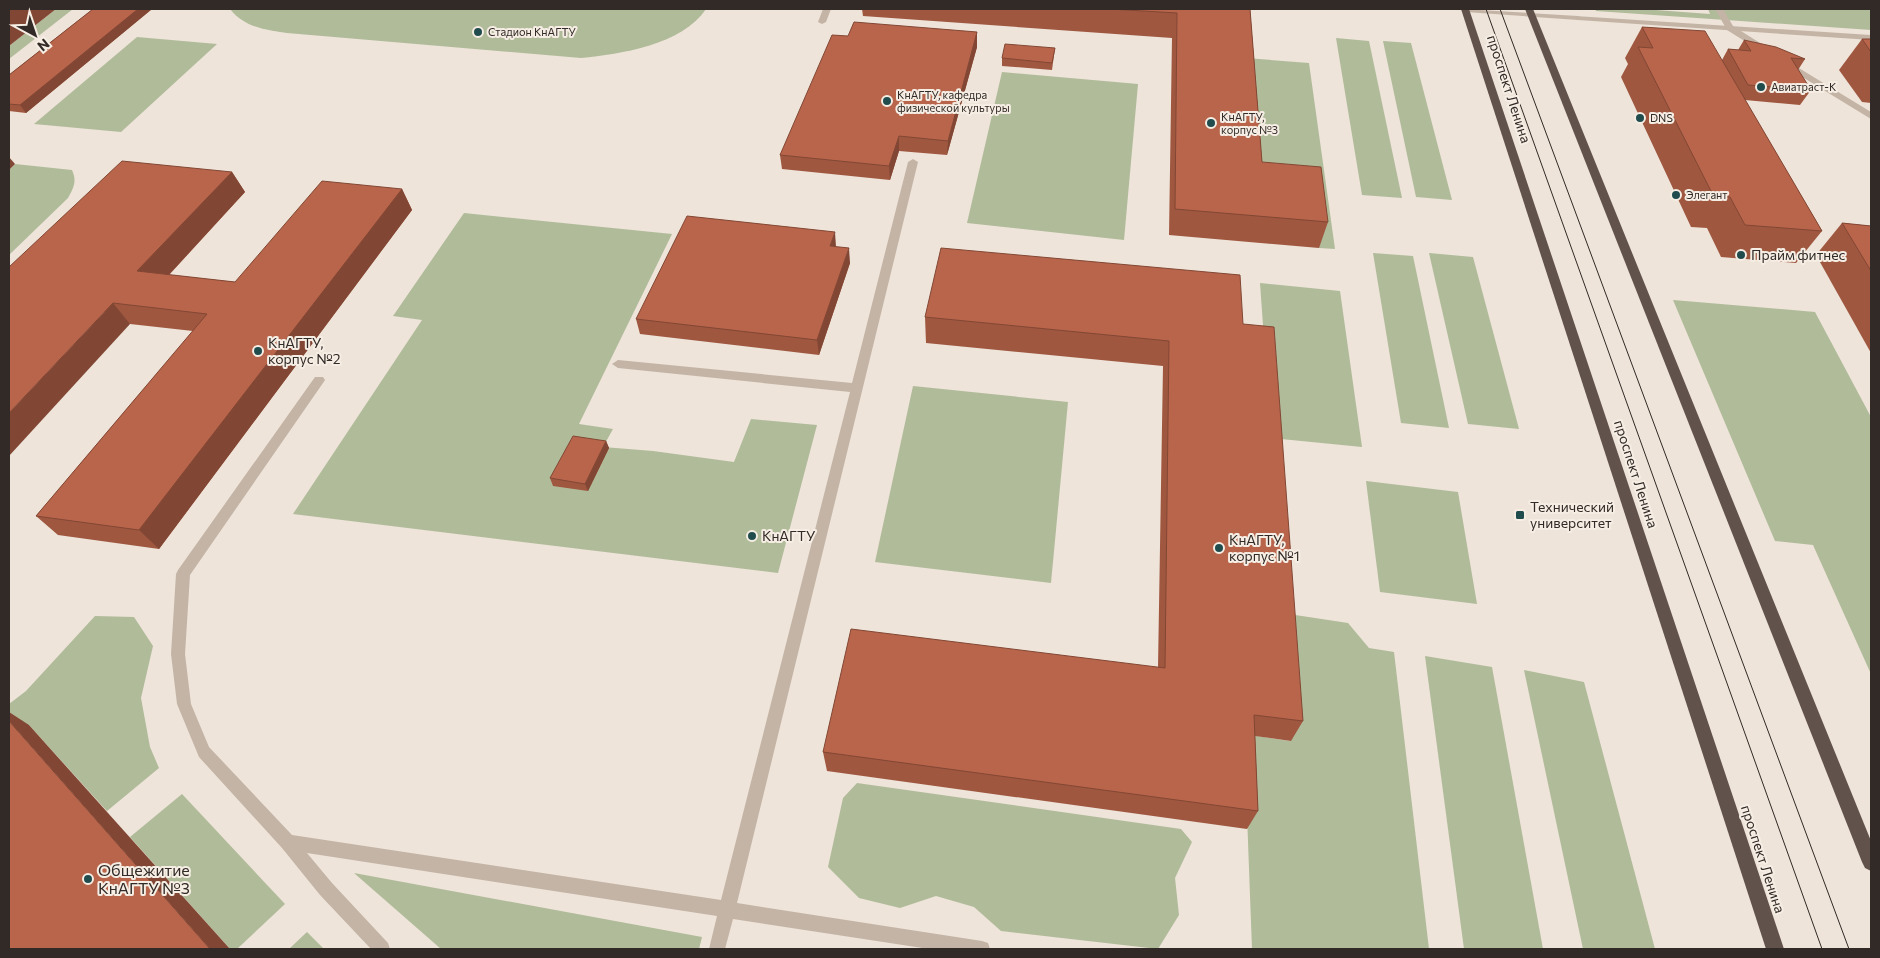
<svg xmlns="http://www.w3.org/2000/svg" width="1880" height="958" font-family="Commissioner,sans-serif">
<style>
.green{fill:#b0bb9a}
.lines{fill:none;stroke-linecap:round;stroke-linejoin:round}
.service{fill:#c4b4a6;fill-rule:evenodd}
.minor{fill:#c4b4a6;fill-rule:evenodd}
.tertiary{fill:#c4b4a6;fill-rule:evenodd}
.trunk{fill:#62524c;fill-rule:evenodd}
.tram{stroke:#312a26;stroke-width:1}
.wall{fill:#9f5740}
.shaded-wall{fill:#824734}
.building{fill:#b9654b;stroke:#824734}
.poi-dot{fill:#204c4e;stroke:#f6eee4;stroke-width:2}
.labels{text-anchor:middle;stroke-width:4;stroke-linejoin:round;paint-order:stroke}
.far-poi-label{font-size:11px;fill:#312a26;stroke:#f6eee4;text-anchor:start}
.street-label{font-size:14px;fill:#312a26;stroke:#f6eee4}
.poi-label{font-size:14px;fill:#312a26;stroke:#f6eee4;text-anchor:start}
.near-poi-label{font-size:16px;fill:#312a26;stroke:#f6eee4;text-anchor:start}
</style>
<rect width="100%" height="100%" fill="#eee4d9"/>
<g class="green">
<polygon points="56,9 73,9 9,59 9,46"/>
<path d="M230 9H706C682 45 621 54 581 58L287 33C265 30 244 27 230 9Z"/>
<polygon points="1595,9 1642,9 1710,14 1708,9 1871,9 1871,30 1596,11"/>
<polygon points="137,37 217,44 121,132 34,124"/>
<polygon points="1336,38 1369,41 1402,198 1362,195"/>
<polygon points="1383,41 1411,43 1452,200 1416,197"/>
<polygon points="1246,58 1309,63 1335,249 1319,248 1312,192 1255,188"/>
<polygon points="1002,72 1138,84 1124,240 967,223"/>
<path d="M15 164 72 170C77 181 74 187 68 198L9 255V170Z"/>
<polygon points="464,213 672,234 579,424 613,429 603,447 653,451 734,462 751,419 817,425 778,573 293,514 422,320 393,316"/>
<polygon points="1373,253 1413,256 1449,428 1401,423"/>
<polygon points="1429,253 1473,257 1519,429 1468,424"/>
<polygon points="1260,283 1340,291 1362,447 1271,438"/>
<polygon points="1673,300 1815,312 1871,417 1871,674 1813,545 1775,541"/>
<polygon points="913,386 1068,402 1051,583 875,562"/>
<polygon points="1366,481 1458,492 1477,604 1380,592"/>
<polygon points="1282,613 1348,623 1369,648 1394,652 1429,949 1252,949 1244,734 1290,741"/>
<polygon points="95,616 134,617 153,646 141,698 150,747 159,768 107,811 29,725 9,740 9,704 26,691"/>
<polygon points="1425,656 1492,667 1543,949 1464,949"/>
<polygon points="1524,670 1584,682 1655,949 1583,949"/>
<polygon points="857,783 1181,829 1192,842 1175,878 1179,915 1158,949 1001,931 974,907 936,896 900,908 859,898 828,867 843,798"/>
<polygon points="182,794 285,904 237,949 230,949 130,837"/>
<polygon points="354,873 702,937 699,949 441,949"/>
<polygon points="307,932 324,949 289,949"/>
</g>
<g class="lines">
<g class="service">
<polygon points="823,9 831,9 826,22 822,24 818,22"/>
<polygon points="1715,9 1723,9 1733,26 1768,48 1768,52 1762,52 1727,30"/>
<polygon points="1784,59 1871,112 1871,119 1781,64 1780,62"/>
<polygon points="913,159 918,162 737,903 982,941 988,943 990,949 929,949 733,919 725,949 709,949 717,916 307,853 332,883 388,943 390,949 371,949 320,895 282,848 199,757 177,704 171,654 176,574 178,570 315,377 323,377 325,380 323,383 190,575 185,654 191,704 209,747 292,835 721,900 850,392 618,368 612,364 618,360 852,383 908,162"/>
</g>
<polygon class="minor" points="1575,16 1871,35 1871,40 1578,20 1574,18"/>
<polygon class="tertiary" points="1463,9 1578,16 1582,18 1578,20 1466,12 1463,12"/>
<g class="trunk">
<polygon points="1461,9 1469,9 1784,949 1766,949"/>
<polygon points="1525,9 1533,9 1871,841 1871,871 1865,868 1862,862"/>
</g>
<g class="tram">
<polyline points="1486,9 1822,949"/>
<polyline points="1500,9 1849,949"/>
</g>
</g>
<g class="wall">
<polygon points="93,9 152,9 26,113 9,111 9,75"/>
<polygon points="862,9 1250,9 1262,162 1328,222 1319,248 1169,235 1172,38 863,16"/>
<polygon points="1681,9 1699,9 1698,10"/>
<polygon points="1642,27 1722,60 1728,49 1738,50 1744,40 1805,59 1798,70 1811,90 1800,105 1745,100 1822,231 1796,263 1721,257 1707,228 1691,227 1621,77 1628,64 1625,58"/>
<polygon points="977,32 977,47 947,155 899,151 890,180 782,169 780,155 848,36"/>
<polygon points="1862,39 1871,39 1871,103 1862,102 1839,70"/>
<polygon points="1055,48 1052,70 1002,66 1002,58"/>
<polygon points="232,172 245,192 169,275 235,282 402,189 412,210 159,549 58,535 36,516 193,331 130,324 9,267"/>
<polygon points="1842,223 1871,226 1871,353 1816,255"/>
<polygon points="836,247 850,263 819,355 640,334 636,319"/>
<polygon points="925,317 1243,324 1303,721 1291,741 1255,736 1258,811 1247,829 827,771 823,752 1158,667 1163,366 926,343"/>
<polygon points="606,441 609,448 588,491 553,486 550,478"/>
</g>
<g class="shaded-wall">
<polygon points="9,9 56,9 9,46"/>
<polygon points="138,9 152,9 26,113 20,105"/>
<polygon points="977,32 977,47 947,155 948,141"/>
<polygon points="899,136 899,151 890,180 889,166"/>
<polygon points="9,157 15,164 9,170"/>
<polygon points="232,172 245,192 153,292 137,271"/>
<polygon points="402,189 412,210 159,549 139,530"/>
<polygon points="835,232 836,247 830,246"/>
<polygon points="849,248 850,263 819,355 817,340"/>
<polygon points="113,303 130,324 9,456 9,413"/>
<polygon points="606,441 609,448 588,491 585,484"/>
<polygon points="9,712 29,725 230,949 210,949 9,721"/>
</g>
<g class="building">
<polygon points="93,9 138,9 20,105 9,104 9,75"/>
<polygon points="1110,9 1250,9 1262,162 1321,167 1328,222 1175,209 1177,13"/>
<polygon points="854,22 977,32 948,141 899,136 889,166 780,155 832,35 848,36"/>
<polygon points="1642,27 1705,31 1822,231 1745,225 1730,197 1713,195 1638,47 1653,48"/>
<polygon points="1862,39 1871,39 1871,52"/>
<polygon points="1744,40 1776,47 1805,59 1791,58 1811,90 1748,85 1728,49 1751,51"/>
<polygon points="1005,44 1055,48 1052,63 1002,58"/>
<polygon points="122,161 232,172 137,271 235,282 322,181 402,189 139,530 36,516 207,314 113,303 9,413 9,267"/>
<polygon points="687,216 835,232 830,246 849,248 817,340 636,319"/>
<polygon points="1842,223 1871,226 1871,271"/>
<polygon points="941,248 1240,275 1243,324 1274,327 1303,721 1254,715 1258,811 823,752 851,629 1165,668 1169,341 925,317"/>
<polygon points="573,436 606,441 585,484 550,478"/>
<polygon points="9,721 210,949 9,949"/>
</g>
<g class="poi-dot">
<circle cx="478" cy="32" r="5"/>
<circle cx="1761" cy="87" r="5"/>
<circle cx="887" cy="101" r="5"/>
<circle cx="1640" cy="118" r="5"/>
<circle cx="1211" cy="123" r="5"/>
<circle cx="1676" cy="195" r="5"/>
<circle cx="1741" cy="255" r="5"/>
<circle cx="258" cy="351" r="5"/>
<rect x="1515" y="510" width="10" height="10" rx="2.5"/>
<circle cx="752" cy="536" r="5"/>
<circle cx="1219" cy="548" r="5"/>
<circle cx="88" cy="879" r="5"/>
</g>
<g class="labels">
<g class="far-poi-label">
<text x="488" y="36">Стадион КнАГТУ</text>
<text x="1771" y="91">Авиатраст-К</text>
<text x="897" y="99">КнАГТУ, кафедра<tspan x="897" dy="13">физической культуры</tspan></text>
<text x="1221" y="121">КнАГТУ,<tspan x="1221" dy="13">корпус №3</tspan></text>
<text x="1650" y="122">DNS</text>
<text x="1686" y="199">Элегант</text>
</g>
<g class="street-label">
<text transform="translate(1509 89) rotate(72)" y="5">проспект Ленина</text>
<text transform="translate(1636 474) rotate(72)" y="5">проспект Ленина</text>
<text transform="translate(1763 859) rotate(72)" y="5">проспект Ленина</text>
</g>
<g class="poi-label">
<text x="1751" y="260">Прайм фитнес</text>
<text x="268" y="348">КнАГТУ,<tspan x="268" dy="16">корпус №2</tspan></text>
<text x="1530" y="512">Технический<tspan x="1530" dy="16">университет</tspan></text>
<text x="762" y="541">КнАГТУ</text>
<text x="1229" y="545">КнАГТУ,<tspan x="1229" dy="16">корпус №1</tspan></text>
</g>
<g class="near-poi-label">
<text x="98" y="876">Общежитие<tspan x="98" dy="18">КнАГТУ №3</tspan></text>
</g>
</g>
<rect width="1880" height="958" fill="none" stroke="#312a26" stroke-width="20"/>
<g transform="translate(35 35) rotate(140)" stroke="#f6eee4" stroke-width="4" paint-order="stroke">
<path d="M0-4L9 19L0 12L-9 19Z" fill="#312a26"/>
<text y="-8" font-size="14" font-weight="bold" text-anchor="middle" fill="#312a26">N</text>
</g>
</svg>
